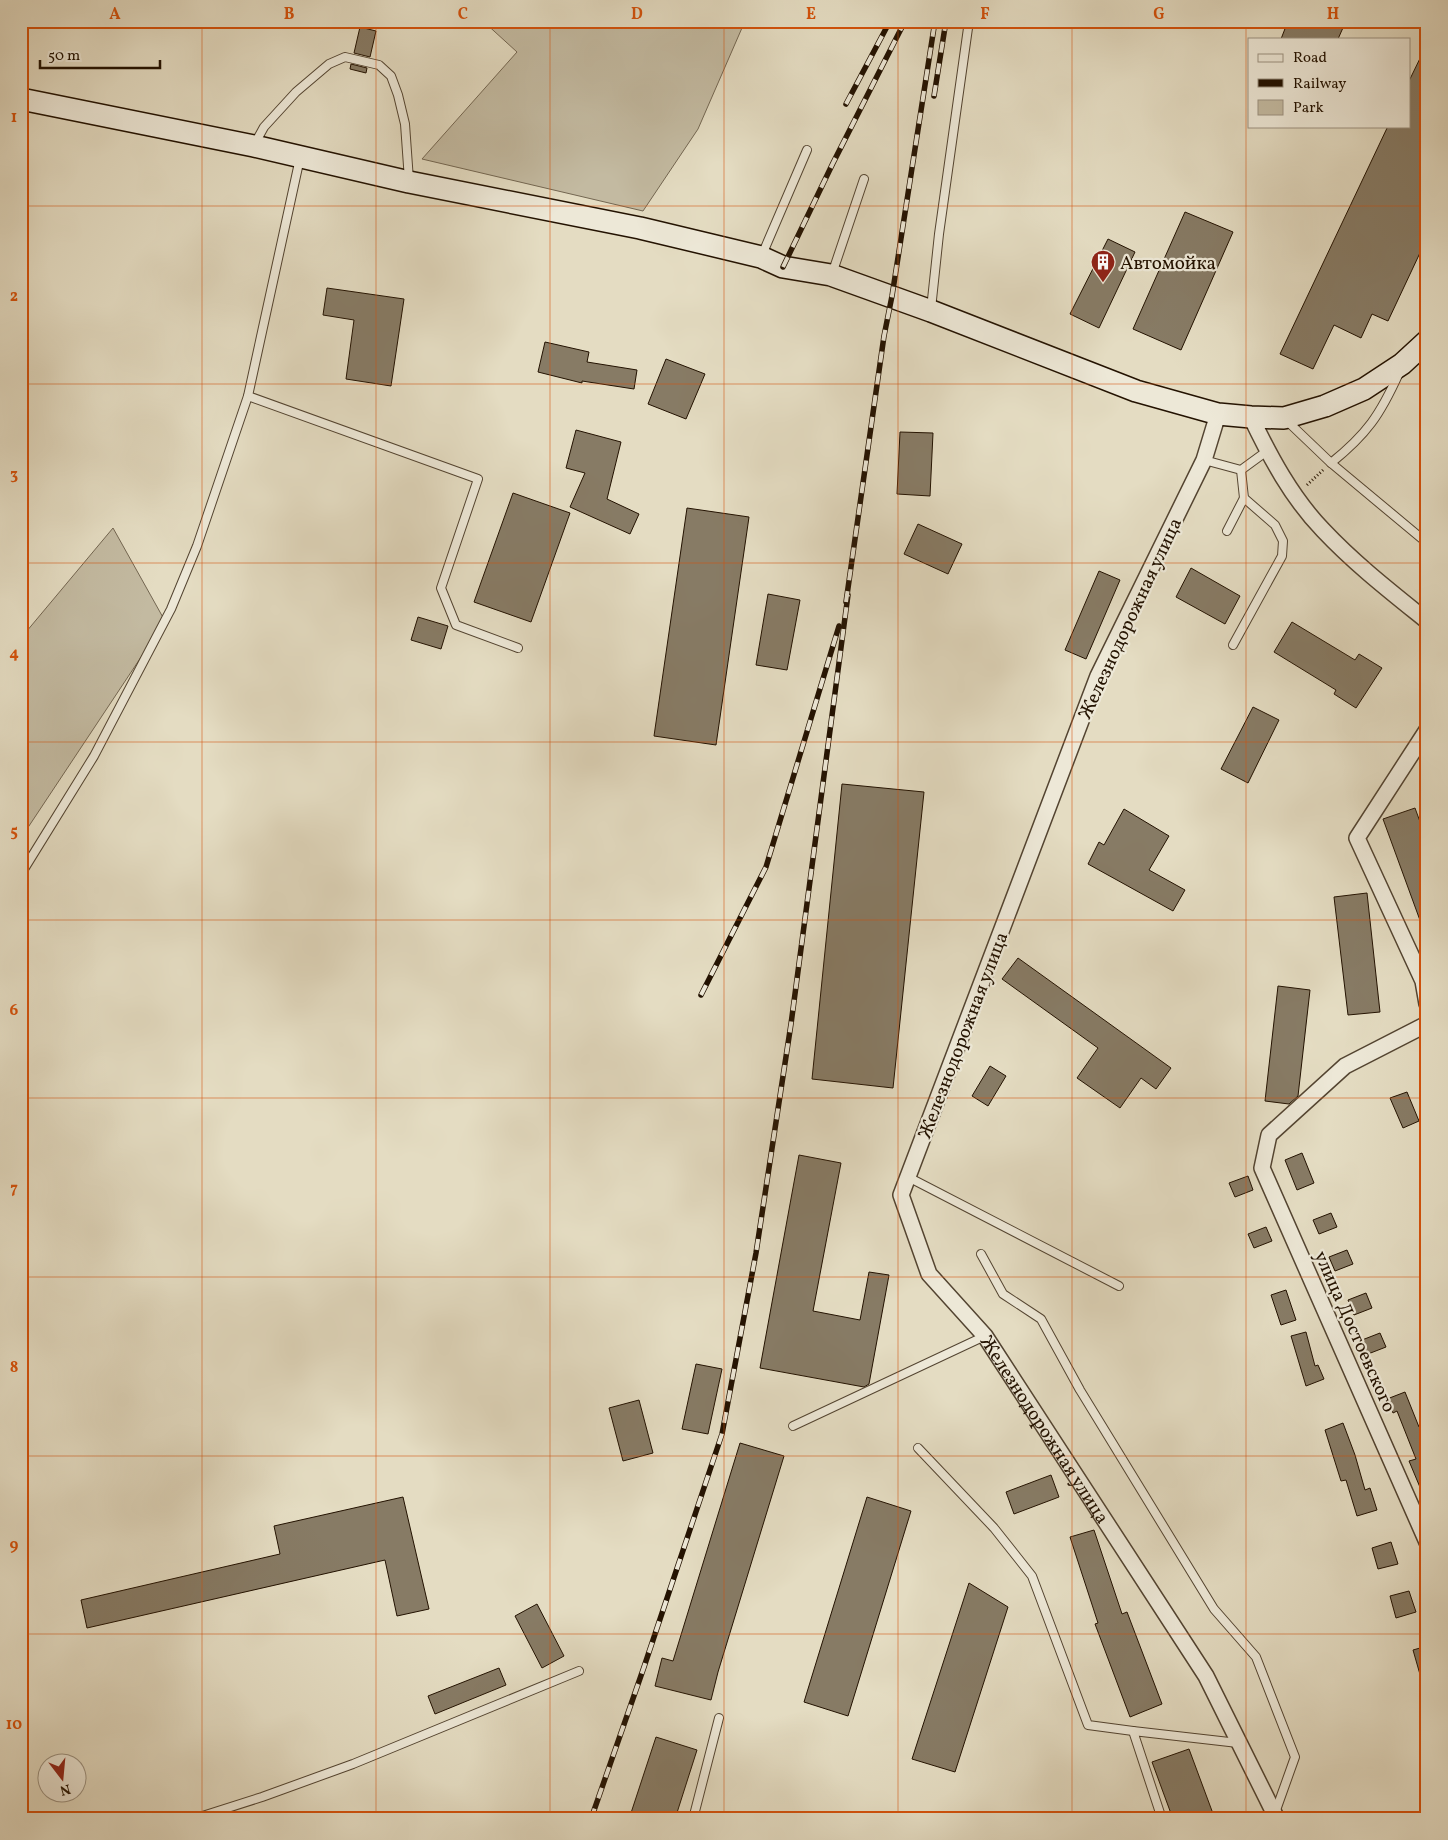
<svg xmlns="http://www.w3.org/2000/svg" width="1448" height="1840" font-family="Vollkorn,serif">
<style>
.green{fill:#c3baa1;stroke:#736651}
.building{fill:#877b65;stroke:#231201}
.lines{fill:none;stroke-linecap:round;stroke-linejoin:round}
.service-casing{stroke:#534431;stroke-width:10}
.minor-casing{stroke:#534431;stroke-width:18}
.secondary-casing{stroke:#231201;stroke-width:24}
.path{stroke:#231201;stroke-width:3;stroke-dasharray:1 2.5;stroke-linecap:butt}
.service{stroke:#ede8d7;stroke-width:8}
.minor{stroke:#ede8d7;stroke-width:15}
.secondary{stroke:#ede8d7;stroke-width:21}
.rail-casing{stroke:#231201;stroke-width:5.5}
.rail{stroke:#ede8d7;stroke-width:4;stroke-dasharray:11;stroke-linecap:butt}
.grid{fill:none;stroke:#d4520b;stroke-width:1;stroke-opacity:0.55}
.labels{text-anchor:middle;stroke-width:4.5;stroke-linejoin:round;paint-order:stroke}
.poi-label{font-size:19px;fill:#231201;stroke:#ede8d7;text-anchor:start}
.street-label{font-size:19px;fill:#231201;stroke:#ede8d7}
.neatline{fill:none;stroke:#d4520b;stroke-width:2}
.grid-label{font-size:16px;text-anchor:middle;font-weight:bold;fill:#d4520b}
</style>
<rect width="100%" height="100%" fill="#e4dcc2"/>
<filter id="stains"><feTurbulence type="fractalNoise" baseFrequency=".004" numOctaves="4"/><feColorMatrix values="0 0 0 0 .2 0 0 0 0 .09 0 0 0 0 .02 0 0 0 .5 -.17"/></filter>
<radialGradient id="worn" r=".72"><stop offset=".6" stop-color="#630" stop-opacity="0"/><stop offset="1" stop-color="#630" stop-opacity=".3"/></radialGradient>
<g class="green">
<polygon points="483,21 745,21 698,129 643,211 422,159 517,52"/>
<polygon points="113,528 165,621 21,838 21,638"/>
</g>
<g class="building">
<polygon points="1288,21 1346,21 1338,39 1281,39"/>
<polygon points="360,27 376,31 370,57 354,53"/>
<polygon points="1427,44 1427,238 1388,321 1372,314 1361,338 1334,325 1313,369 1280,354 1388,126 1409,126 1409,81"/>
<polygon points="351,64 367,68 366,73 350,69"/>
<polygon points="1185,212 1233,232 1181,350 1133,329"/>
<polygon points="1108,239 1135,252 1099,328 1070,314"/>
<polygon points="327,288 404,299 391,386 346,379 354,320 323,315"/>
<polygon points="545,342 589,352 587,362 637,370 634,389 582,381 582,383 538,372"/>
<polygon points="666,359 705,374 686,419 648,404"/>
<polygon points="576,430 621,442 607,499 639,514 630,534 570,507 585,473 566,468"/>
<polygon points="900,432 933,433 930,496 897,494"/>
<polygon points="513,493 570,513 531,622 474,602"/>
<polygon points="687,508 749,517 716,745 654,736"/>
<polygon points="918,524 962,544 948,574 904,554"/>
<polygon points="1191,568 1240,596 1225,624 1176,597"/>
<polygon points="1099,571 1120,580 1086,659 1065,650"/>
<polygon points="768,594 800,600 787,670 756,665"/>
<polygon points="418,617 448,626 441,649 411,640"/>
<polygon points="1292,622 1355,660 1359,654 1382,668 1356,708 1334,694 1336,690 1274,652"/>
<polygon points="1253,707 1279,720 1248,783 1221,769"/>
<polygon points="842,784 924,792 893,1088 812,1079"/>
<polygon points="1415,808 1427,841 1427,934 1425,934 1383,819"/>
<polygon points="1124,809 1169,836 1149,870 1185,890 1173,911 1088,864 1099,842 1104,845"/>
<polygon points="1367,893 1380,1012 1348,1015 1334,897"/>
<polygon points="1018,958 1171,1068 1156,1089 1141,1078 1120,1108 1077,1078 1098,1048 1002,979"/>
<polygon points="1278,986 1310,990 1298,1096 1289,1104 1265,1101"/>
<polygon points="990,1066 1006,1076 988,1106 972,1096"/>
<polygon points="1407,1092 1419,1121 1403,1128 1390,1098"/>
<polygon points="1302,1153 1314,1183 1297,1190 1285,1160"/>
<polygon points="799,1155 841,1163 813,1311 860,1320 869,1272 889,1275 869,1384 864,1387 760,1368"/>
<polygon points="1248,1176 1253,1190 1235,1197 1229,1183"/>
<polygon points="1331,1213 1337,1227 1319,1234 1313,1220"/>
<polygon points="1266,1227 1272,1241 1254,1248 1248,1234"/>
<polygon points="1347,1250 1353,1264 1335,1271 1329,1257"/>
<polygon points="1286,1290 1296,1320 1281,1325 1271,1295"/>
<polygon points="1366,1293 1372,1308 1354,1315 1348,1300"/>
<polygon points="1306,1332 1315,1366 1318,1365 1324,1379 1306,1386 1291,1336"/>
<polygon points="1380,1333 1386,1347 1368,1354 1362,1340"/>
<polygon points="696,1364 722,1369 708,1434 682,1429"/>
<polygon points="1405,1392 1419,1427 1424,1425 1427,1434 1427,1504 1409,1461 1416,1459 1397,1411 1393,1413 1387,1399"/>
<polygon points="639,1400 653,1453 623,1461 609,1408"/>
<polygon points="1343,1423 1355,1455 1365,1490 1370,1488 1377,1510 1357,1516 1346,1480 1341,1481 1325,1430"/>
<polygon points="740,1443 784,1456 718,1672 711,1700 655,1686 662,1658 673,1661"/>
<polygon points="1051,1475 1059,1497 1014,1514 1006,1492"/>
<polygon points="403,1497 429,1609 397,1616 385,1560 87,1628 81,1600 280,1554 274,1526"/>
<polygon points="867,1497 911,1511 848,1716 804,1702"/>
<polygon points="1094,1530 1122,1614 1127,1612 1162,1704 1130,1717 1095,1624 1098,1623 1070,1537"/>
<polygon points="1391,1542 1398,1564 1378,1569 1372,1548"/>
<polygon points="969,1583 1008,1607 955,1772 912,1759"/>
<polygon points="1409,1591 1416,1612 1396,1618 1390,1596"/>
<polygon points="537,1604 564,1656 542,1668 515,1616"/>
<polygon points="1427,1646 1427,1685 1423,1685 1413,1650"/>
<polygon points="499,1668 506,1685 435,1714 428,1696"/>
<polygon points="656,1737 697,1750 675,1819 629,1819"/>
<polygon points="1189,1749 1215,1819 1173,1819 1152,1762"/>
</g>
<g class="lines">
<defs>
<g id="service">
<polyline points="254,145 264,127 296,92 329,64 345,57 379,65 391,76 398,95 405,124 409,180"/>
<polyline points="762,255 807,150"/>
<polyline points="832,274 864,179"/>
<polyline points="931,309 939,234 969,21"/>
<polyline points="248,396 478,479 441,588 456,625 518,648"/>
<polyline points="1285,419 1331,463 1427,543"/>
<polyline points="1204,460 1241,470 1267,451"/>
<path d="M1331 463C1367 434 1380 415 1399 373"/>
<polyline points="1227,531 1244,498"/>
<polyline points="1233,645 1282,556 1283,541 1275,525 1244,498 1241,470"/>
<polyline points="21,874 94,756 171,609 197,546 248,396 300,158"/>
<polyline points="908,1177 1119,1286"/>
<polyline points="981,1254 1003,1294 1041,1319 1080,1390 1214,1609 1256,1657 1295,1757 1275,1813"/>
<polyline points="793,1426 985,1336"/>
<polyline points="918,1448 994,1528 1032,1576 1088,1725 1133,1731"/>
<polyline points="193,1819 262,1797 353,1764 579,1671"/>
<polyline points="693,1819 719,1718"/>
<polyline points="1162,1819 1133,1731 1238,1743"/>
</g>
<g id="minor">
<path id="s1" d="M1218 414 1204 460 1098 676 901 1195 929 1274 985 1336 1206 1676 1277 1819"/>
<path d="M1251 417C1270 457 1292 498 1323 530 1355 564 1391 592 1427 621"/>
<polyline points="1427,730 1357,838 1423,981 1427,1004"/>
<polyline points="1427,1024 1345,1066 1269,1135 1262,1168 1427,1542"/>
</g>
<polyline id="secondary" points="21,99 254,146 409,182 640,228 761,257 783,267 831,275 931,311 1136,391 1218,414 1251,417 1284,418 1325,406 1364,389 1402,364 1427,341"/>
</defs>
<use href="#service" class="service-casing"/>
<use href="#minor" class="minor-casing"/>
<use href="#secondary" class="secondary-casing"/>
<polyline class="path" points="1307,485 1323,470"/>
<use href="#service" class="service"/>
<use href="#minor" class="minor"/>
<use href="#secondary" class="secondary"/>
<defs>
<g id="rail">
<polyline points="934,96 946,21"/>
<polyline points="846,104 890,21"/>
<polyline points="783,267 833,163 905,21"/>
<polyline points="846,602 884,336 892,296 935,21"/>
<polyline points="701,995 766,867 839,626"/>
<polyline points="591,1819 644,1667 722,1434 756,1253 791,1024 848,595"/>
</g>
</defs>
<use href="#rail" class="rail-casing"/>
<use href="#rail" class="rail"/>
</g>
<path class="grid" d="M202 21V1819M376 21V1819M550 21V1819M724 21V1819M898 21V1819M1072 21V1819M1246 21V1819M21 206H1427M21 384H1427M21 563H1427M21 742H1427M21 920H1427M21 1098H1427M21 1277H1427M21 1456H1427M21 1634H1427"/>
<defs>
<symbol id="building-pin" viewBox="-11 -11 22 30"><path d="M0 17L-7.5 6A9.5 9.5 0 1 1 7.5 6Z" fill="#8f2418" stroke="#ede8d7"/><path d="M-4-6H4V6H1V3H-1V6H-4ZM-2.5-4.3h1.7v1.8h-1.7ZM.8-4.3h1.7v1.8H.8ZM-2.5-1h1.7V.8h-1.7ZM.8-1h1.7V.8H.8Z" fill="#fff"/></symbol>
</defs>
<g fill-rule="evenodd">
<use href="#building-pin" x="1089" y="248" width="28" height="38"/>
</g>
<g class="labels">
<g class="poi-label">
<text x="1120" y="269">Автомойка</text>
</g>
<g class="street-label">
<text transform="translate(1129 618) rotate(-65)" y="7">Железнодорожная улица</text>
<text transform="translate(962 1035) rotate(-69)" y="7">Железнодорожная улица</text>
<text transform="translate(1356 1331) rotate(66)" y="7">улица Достоевского</text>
<text dy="7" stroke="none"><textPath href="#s1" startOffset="1122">Железнодорожная улица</textPath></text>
</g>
</g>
<rect width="1448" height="1840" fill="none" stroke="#e4dcc2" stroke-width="55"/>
<rect x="1248" y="38" width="162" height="90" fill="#ede8d7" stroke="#9c9281"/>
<rect x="1258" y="54" width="25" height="8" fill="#ede8d7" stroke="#9c9281"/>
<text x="1293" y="62" font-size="15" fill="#231201">Road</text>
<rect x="1258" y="79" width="25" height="8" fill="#231201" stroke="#9c9281"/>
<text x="1293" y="88" font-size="15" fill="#231201">Railway</text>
<rect x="1258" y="100" width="25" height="15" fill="#c3baa1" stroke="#9c9281"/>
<text x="1293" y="112" font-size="15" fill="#231201">Park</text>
<g transform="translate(62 1778) rotate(164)"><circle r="24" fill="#ede8d7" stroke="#9c9281"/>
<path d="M0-4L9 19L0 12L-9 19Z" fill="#8f2418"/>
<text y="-8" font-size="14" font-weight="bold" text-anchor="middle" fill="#231201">N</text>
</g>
<path d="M40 60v8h120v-8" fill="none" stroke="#231201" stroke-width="2.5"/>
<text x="48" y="60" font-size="15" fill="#231201" stroke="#ede8d7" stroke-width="4" paint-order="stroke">50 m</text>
<rect x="28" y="28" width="1392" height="1784" class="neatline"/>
<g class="grid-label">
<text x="115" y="19">A</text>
<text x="289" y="19">B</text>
<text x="463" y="19">C</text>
<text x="637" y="19">D</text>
<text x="811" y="19">E</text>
<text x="985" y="19">F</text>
<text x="1159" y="19">G</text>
<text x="1333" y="19">H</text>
<text x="14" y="122">1</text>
<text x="14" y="301">2</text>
<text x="14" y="479">3</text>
<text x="14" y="658">4</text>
<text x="14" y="836">5</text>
<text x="14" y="1015">6</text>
<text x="14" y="1193">7</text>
<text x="14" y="1372">8</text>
<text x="14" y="1550">9</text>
<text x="14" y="1729">10</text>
</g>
<rect width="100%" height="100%" filter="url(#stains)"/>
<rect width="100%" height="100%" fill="url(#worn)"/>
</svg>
